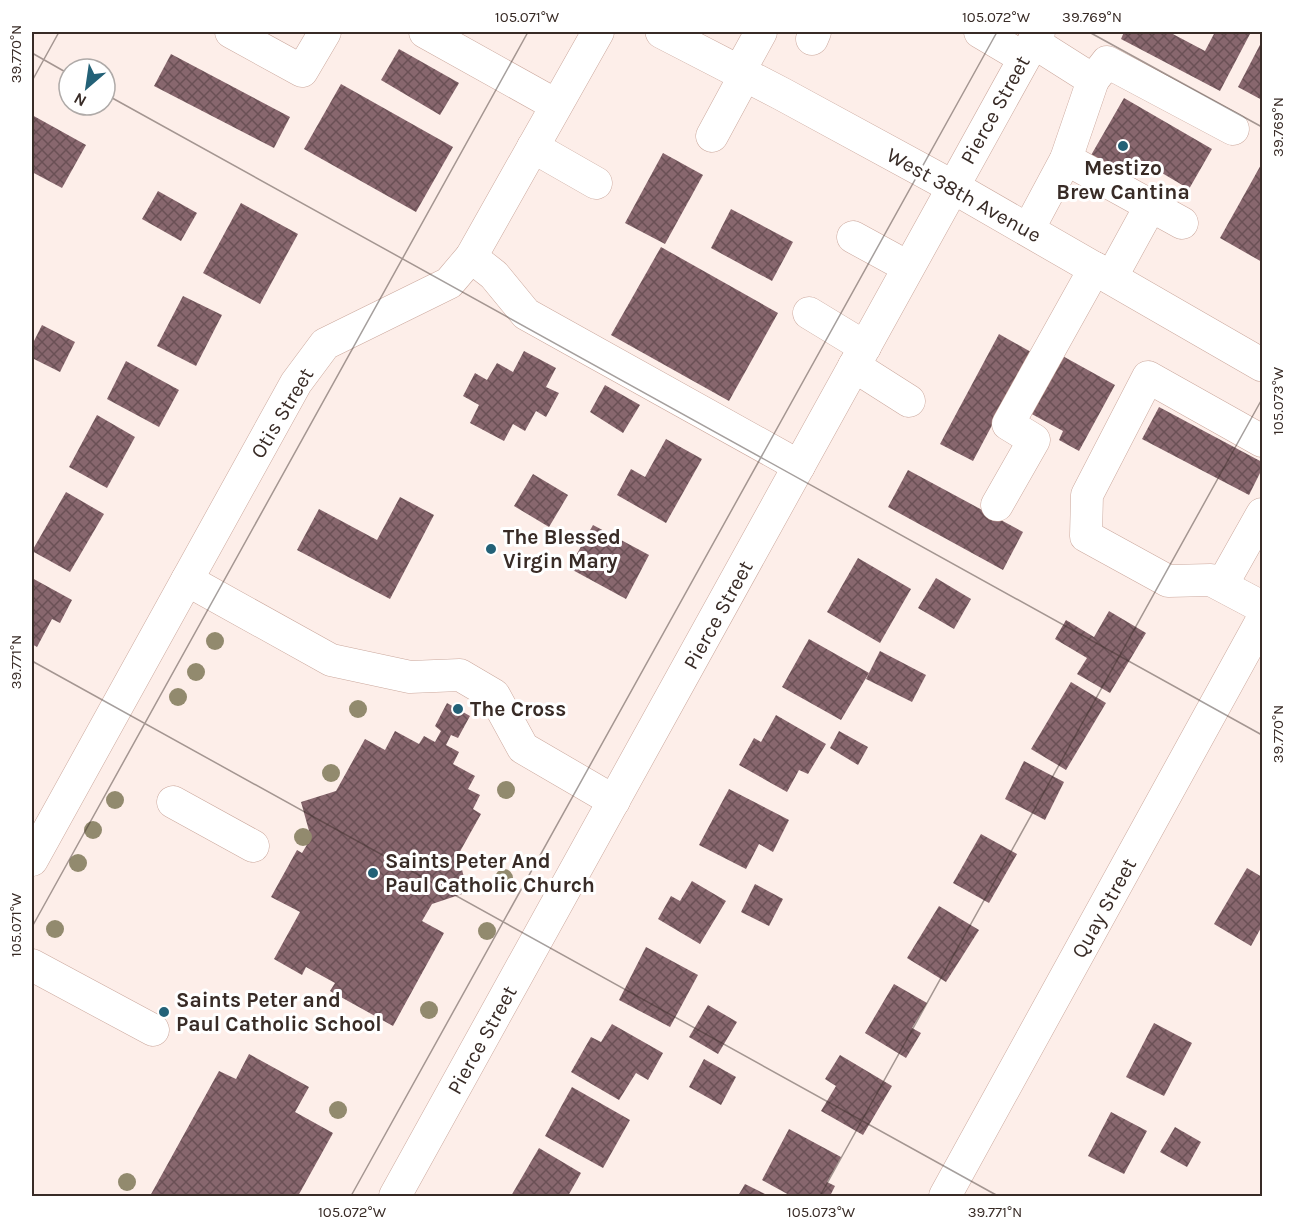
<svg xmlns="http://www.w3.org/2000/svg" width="1294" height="1228" font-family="Karla,sans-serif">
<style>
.building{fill:url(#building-cross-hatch)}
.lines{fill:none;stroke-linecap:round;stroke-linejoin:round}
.minor-casing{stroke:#cba89d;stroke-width:33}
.major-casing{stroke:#cba89d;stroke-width:34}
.minor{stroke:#fff;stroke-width:32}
.major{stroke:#fff;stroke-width:33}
.tree{fill:#928a6e}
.ticks{fill:none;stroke:#382b26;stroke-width:1.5;stroke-opacity:0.45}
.poi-dot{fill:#236177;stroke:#fff;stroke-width:2}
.labels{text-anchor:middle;stroke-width:6;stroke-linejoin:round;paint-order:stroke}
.street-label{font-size:21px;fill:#382b26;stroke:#fff}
.poi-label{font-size:21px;font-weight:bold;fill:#382b26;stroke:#fff;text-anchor:start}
.neatline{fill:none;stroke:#382b26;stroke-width:2}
.ticks-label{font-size:15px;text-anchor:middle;fill:#382b26}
</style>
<defs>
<pattern id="building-cross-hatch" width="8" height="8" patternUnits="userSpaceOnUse" patternTransform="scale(1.5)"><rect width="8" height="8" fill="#88676e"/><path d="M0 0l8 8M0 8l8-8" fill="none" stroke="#6a5055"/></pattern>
</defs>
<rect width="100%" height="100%" fill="#fdeee9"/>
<g class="building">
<polygon points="1124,32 1169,32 1205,51 1215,32 1251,32 1220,91 1121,39"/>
<polygon points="1262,41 1262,100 1238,87"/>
<polygon points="399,49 459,83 440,115 381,80"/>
<polygon points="171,54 290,117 274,148 154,86"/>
<polygon points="341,84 453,147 416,212 304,149"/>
<polygon points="1124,98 1212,149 1189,189 1135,157 1123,176 1090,157"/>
<polygon points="32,115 86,145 62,188 32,172"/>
<polygon points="663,153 703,175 665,244 625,223"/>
<polygon points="1262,163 1262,262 1220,238"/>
<polygon points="158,191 197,213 181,241 142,219"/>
<polygon points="241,203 298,234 260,304 203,273"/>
<polygon points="731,209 793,242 772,281 711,248"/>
<polygon points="661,247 778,313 729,401 611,335"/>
<polygon points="183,296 222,315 196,366 157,346"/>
<polygon points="42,325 75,342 60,372 32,358 32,345"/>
<polygon points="999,334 1031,352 973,461 940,444"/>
<polygon points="524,351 556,368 546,387 559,393 546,417 536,411 525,431 513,424 504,441 470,423 479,405 463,396 475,373 487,380 497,363 513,372"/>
<polygon points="1059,354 1115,385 1079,451 1059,440 1063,431 1028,412"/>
<polygon points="126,361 179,390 159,427 107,399"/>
<polygon points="605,385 640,405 623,433 590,412"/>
<polygon points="1159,407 1262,462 1262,469 1249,495 1142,439"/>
<polygon points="97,415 135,437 107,488 69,467"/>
<polygon points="666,439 702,459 666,523 617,495 631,469 645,477"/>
<polygon points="908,470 1023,532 1003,570 888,507"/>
<polygon points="533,474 568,495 549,527 514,506"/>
<polygon points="66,492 104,514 70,572 32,551"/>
<polygon points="400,497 434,515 390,599 297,550 319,509 377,540"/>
<polygon points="593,525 649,555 626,599 569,568"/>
<polygon points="858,558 911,589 880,643 827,612"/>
<polygon points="32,578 72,600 60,623 52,619 37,647 32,644"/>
<polygon points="936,578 971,599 954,629 918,608"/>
<polygon points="1109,611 1146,633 1110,693 1077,674 1087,658 1055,639 1066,620 1094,637"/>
<polygon points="809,639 869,673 841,720 782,687"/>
<polygon points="880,651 926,675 912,702 866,679"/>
<polygon points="1071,682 1106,703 1066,770 1031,749"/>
<polygon points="447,703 470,716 458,738 451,735 446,745 459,752 453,764 475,776 468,789 480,795 473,809 481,814 458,855 468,892 432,904 422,921 444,933 393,1026 330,991 335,983 306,967 302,975 274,959 300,912 271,897 297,850 302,853 311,838 301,802 336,791 365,739 385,750 395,731 419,744 424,736 435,742 441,731 435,726"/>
<polygon points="776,715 826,744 808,774 799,770 787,792 739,765 754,738 761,742"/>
<polygon points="839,731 868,747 858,765 830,748"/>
<polygon points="1024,761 1064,782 1045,820 1005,799"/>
<polygon points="729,789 789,820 773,852 759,844 746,869 699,845"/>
<polygon points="981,834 1017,854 989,903 953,883"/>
<polygon points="1247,868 1262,877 1262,926 1251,946 1214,924"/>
<polygon points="692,881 726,901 700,944 658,919 671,896 680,901"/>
<polygon points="755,884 783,899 769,926 741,912"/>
<polygon points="939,906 979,930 946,982 907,958"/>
<polygon points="646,947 698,975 670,1027 619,1000"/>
<polygon points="894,984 927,1003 912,1028 921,1033 906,1058 865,1033"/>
<polygon points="708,1005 737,1022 718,1054 689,1037"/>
<polygon points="1154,1023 1192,1043 1164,1096 1126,1077"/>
<polygon points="612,1024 663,1053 648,1080 636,1073 619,1100 571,1072 591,1037 601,1042"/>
<polygon points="249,1054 309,1087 295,1112 333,1133 298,1196 150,1196 219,1071 236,1079"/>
<polygon points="840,1055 892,1086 863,1135 821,1111 836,1086 825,1079"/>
<polygon points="704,1059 736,1077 721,1105 689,1087"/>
<polygon points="572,1087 630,1120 603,1168 545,1136"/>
<polygon points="1111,1112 1147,1131 1124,1174 1088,1156"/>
<polygon points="1175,1127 1201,1142 1187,1167 1160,1152"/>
<polygon points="789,1129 841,1157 827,1182 835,1186 830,1196 791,1196 762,1180"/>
<polygon points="539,1148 581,1173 568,1196 511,1196"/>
<polygon points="745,1184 769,1196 738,1196"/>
</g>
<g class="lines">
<defs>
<g id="minor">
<polyline points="231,32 302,71 325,32"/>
<polyline points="425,32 556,105"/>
<polyline points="980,32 1024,58"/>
<polyline points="812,39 815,32"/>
<polyline points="739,72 761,32"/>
<polyline points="1093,80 1107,62 1233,129"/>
<polyline points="712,136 745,75"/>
<polyline points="533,147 596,183"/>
<polyline points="1066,159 1182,223"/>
<polyline points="1028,230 1066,159 1093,80 1033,42"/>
<polyline points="853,237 908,267"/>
<polyline points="471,257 494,275 526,314 799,466"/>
<polyline points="1111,278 1151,205"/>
<polyline points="809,313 865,347"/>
<polyline points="854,366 909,401"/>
<polyline points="1262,441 1148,377 1087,495 1086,536 1168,581 1211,580 1262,607"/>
<polyline points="997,505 1034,440 1008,424 1095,268"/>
<polyline points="187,580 331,660 410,677 460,675 494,695 523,748 614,801"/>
<polyline points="1222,585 1262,514"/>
<polyline points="173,802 253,846"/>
<polyline points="32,860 296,383 325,344 449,283 471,257 598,32"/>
<polyline points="32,965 153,1030"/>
<polyline points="395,1196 1039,32"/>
<polyline points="945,1196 1262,620"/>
</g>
<polyline id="major" points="662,32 782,94 953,187 1262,365"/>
</defs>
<use href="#minor" class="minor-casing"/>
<use href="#major" class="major-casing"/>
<use href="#minor" class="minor"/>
<use href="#major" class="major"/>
</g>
<g class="tree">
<circle cx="215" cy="641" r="9"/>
<circle cx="196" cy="672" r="9"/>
<circle cx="178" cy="697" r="9"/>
<circle cx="358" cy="709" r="9"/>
<circle cx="331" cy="773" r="9"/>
<circle cx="506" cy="790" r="9"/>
<circle cx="115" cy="800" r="9"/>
<circle cx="93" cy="830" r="9"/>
<circle cx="303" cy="837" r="9"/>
<circle cx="78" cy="863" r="9"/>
<circle cx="504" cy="878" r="9"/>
<circle cx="55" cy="929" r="9"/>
<circle cx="487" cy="931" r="9"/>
<circle cx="429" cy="1010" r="9"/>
<circle cx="338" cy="1110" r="9"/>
<circle cx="127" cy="1182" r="9"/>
</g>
<path class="ticks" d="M1089 32 1262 127M32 53 69 74M32 81 59 32M105 94 1262 735M32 661 998 1196M32 927 528 32M351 1196 997 32M820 1196 1262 399"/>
<g class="poi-dot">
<circle cx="1123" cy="146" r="6"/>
<circle cx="491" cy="549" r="6"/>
<circle cx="458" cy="709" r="6"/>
<circle cx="373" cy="873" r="6"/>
<circle cx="164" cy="1012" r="6"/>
</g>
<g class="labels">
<g class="street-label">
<text transform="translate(995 110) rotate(-61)" y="7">Pierce Street</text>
<text transform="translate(964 195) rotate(29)" y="7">West 38th Avenue</text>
<text transform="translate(282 413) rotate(-59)" y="7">Otis Street</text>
<text transform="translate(718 615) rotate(-61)" y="7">Pierce Street</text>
<text transform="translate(1104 908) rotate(-61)" y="7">Quay Street</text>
<text transform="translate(482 1040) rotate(-61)" y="7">Pierce Street</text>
</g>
<g class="poi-label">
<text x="1123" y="175" text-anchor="middle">Mestizo<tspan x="1123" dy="24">Brew Cantina</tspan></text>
<text x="503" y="544">The Blessed<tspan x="503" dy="24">Virgin Mary</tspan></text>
<text x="470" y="716">The Cross</text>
<text x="385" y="868">Saints Peter And<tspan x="385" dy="24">Paul Catholic Church</tspan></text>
<text x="176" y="1007">Saints Peter and<tspan x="176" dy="24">Paul Catholic School</tspan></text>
</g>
</g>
<rect width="1294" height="1228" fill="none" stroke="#ffffff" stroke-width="66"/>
<g transform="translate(87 87) rotate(209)"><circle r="28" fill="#ffffff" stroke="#afaaa8" stroke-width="1.5"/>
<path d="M0-4.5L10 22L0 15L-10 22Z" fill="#236177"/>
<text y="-9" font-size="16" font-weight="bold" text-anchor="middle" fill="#382b26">N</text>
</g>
<rect x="33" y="33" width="1228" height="1162" class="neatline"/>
<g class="ticks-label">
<text x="527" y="22">105.071°W</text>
<text x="996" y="22">105.072°W</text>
<text x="1092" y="22">39.769°N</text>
<text transform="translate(16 54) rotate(-90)" y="5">39.770°N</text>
<text transform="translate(1278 127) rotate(-90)" y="5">39.769°N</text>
<text transform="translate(1278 401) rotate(-90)" y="5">105.073°W</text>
<text transform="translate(16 662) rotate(-90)" y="5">39.771°N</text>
<text transform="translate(1278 734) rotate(-90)" y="5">39.770°N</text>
<text transform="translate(16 925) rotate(-90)" y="5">105.071°W</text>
<text x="352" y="1217">105.072°W</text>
<text x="821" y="1217">105.073°W</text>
<text x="995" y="1217">39.771°N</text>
</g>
</svg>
